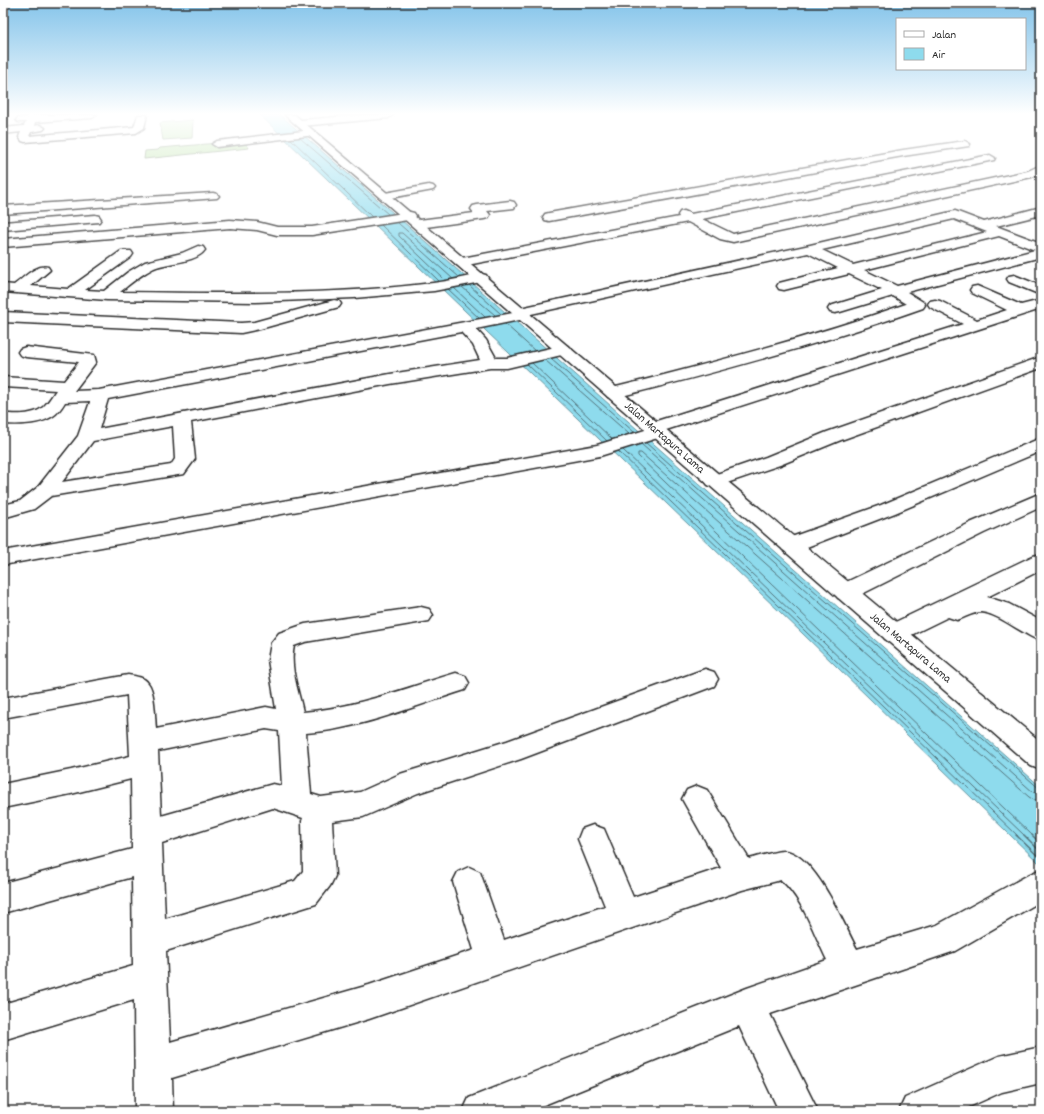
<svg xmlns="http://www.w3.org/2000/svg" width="1044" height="1114" font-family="Dekko,sans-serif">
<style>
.green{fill:#b2de9c;stroke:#6e8464}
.water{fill:#8edbed;stroke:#66959f}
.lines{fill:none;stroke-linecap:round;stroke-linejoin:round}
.shore-far1{stroke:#537179;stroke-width:1}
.shore{stroke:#537179;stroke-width:1.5}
.minor-casing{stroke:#2b2b2b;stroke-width:3}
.major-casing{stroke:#2b2b2b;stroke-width:3}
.minor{fill:#fff;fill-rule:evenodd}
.major{fill:#fff;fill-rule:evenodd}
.labels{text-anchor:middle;stroke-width:4;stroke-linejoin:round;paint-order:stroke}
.street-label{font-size:12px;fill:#2b2b2b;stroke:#fff}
</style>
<rect width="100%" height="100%" fill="#fff"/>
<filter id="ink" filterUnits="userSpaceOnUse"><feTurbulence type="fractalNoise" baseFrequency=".025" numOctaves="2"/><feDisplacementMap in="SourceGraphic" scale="8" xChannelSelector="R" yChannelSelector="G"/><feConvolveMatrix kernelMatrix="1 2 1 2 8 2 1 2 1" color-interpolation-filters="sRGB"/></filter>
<g filter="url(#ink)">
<g class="green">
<polygon points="193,120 192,138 163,140 160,123"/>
<polygon points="230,142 245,142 249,148 144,159 145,151 158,150 160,148"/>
</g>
<polygon class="water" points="260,115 280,115 400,219 1041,787 1041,865 802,633"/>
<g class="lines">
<g class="shore-far1">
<polyline points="300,138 388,214"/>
<polyline points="291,139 372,217"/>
<polyline points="398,223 459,277"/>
<polyline points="381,225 439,281"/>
<polyline points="445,280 399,236 399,233 402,233 453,279"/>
<polyline points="469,285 501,314"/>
<polyline points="462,287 495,315"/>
<polyline points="454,288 485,317"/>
<polyline points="448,289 479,318"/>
<polyline points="505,324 535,351"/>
<polyline points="551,359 634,432"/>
<polyline points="545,360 629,434"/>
<polyline points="532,363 612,439"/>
<polyline points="527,364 607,441"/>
<polyline points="646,443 1041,790"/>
<polyline points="641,444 1033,792 1041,795"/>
<polyline points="623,450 1025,836"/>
<polyline points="618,451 1018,836"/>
<polyline points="1033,836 638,456 638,453 641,453 1029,797 1034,800 1041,801"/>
</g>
<g class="shore">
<polyline points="1016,835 1041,859"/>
<polyline points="1024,835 1041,852"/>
<polyline points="1032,835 1041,844"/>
</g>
<defs>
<g id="minor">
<polygon points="28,115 97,115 92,118 35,122 34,126 40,125 45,128 43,130 31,132 29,136 134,127 138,115 147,115 144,128 136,133 25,142 22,141 19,137 21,132 3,134 3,128 24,126 26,122 18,122 16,120 18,118 28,117"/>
<polygon points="361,115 393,115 388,118 301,126 296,123 301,120"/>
<polygon points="312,130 317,133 315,135 217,147 212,144 217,141"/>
<polygon points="965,141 970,144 969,146 903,156 549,221 545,220 543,217 545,214 549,213 903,150"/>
<polygon points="990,155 995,158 994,160 702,219 733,234 1028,171 1041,165 1041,173 1032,177 733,242 720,239 688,222 462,266 457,265 455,262 457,259 462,258 679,217 678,215 680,212 684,211 691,214"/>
<polygon points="429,185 433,186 435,188 433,190 385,199 381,198 379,196 381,194 385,193"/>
<polygon points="213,193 217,194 219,196 217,198 3,214 3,206"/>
<polygon points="510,201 514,202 516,205 514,208 487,211 490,215 488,218 484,219 419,228 415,227 413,224 415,221 419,220 474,213 471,209 473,206 477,205"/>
<path d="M1041 207V215L996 226 1041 243V257L907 292 923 302 925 305 923 308C822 344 718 372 614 398L608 397 605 393 608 389C708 364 808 338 906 304L893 296 840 312 835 313 830 312 828 309 830 306 882 290 849 274 784 290 779 289 777 286 779 283 838 268 808 253 531 314 529 318 476 329 486 340 496 358H507L564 345 570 347 572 350 570 353 507 368H490L390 384 191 422 195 459 184 474 51 496 34 509 3 518V505L20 501 38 487 78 436 90 402V401L65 402C62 407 58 413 53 416 39 425 19 425 3 424V414C15 414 32 416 42 408 47 404 52 396 56 390L3 387V377L64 381 79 362 26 357 20 355 18 352 20 349 26 347 94 355 96 362 74 391 99 390 513 313 515 309 520 308 810 245 955 211 984 222ZM954 219 987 232 853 265 822 250ZM999 236 1035 250 897 286 864 270ZM461 332 473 345 480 360 390 374 99 429 108 399ZM173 426 175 459 171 465 62 482 93 441Z"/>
<polygon points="410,212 414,213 416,216 414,219 312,235 277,235 257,230 230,228 3,247 3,239 230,220 257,222 277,227 312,227"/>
<polygon points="95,215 99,216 101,219 99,222 3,230 3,222"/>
<path d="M198 246 203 247 205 250C196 263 168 262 154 268 142 274 131 283 120 292 225 293 329 296 433 283 449 281 465 277 481 274L486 275 488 278 486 281 481 282 434 291 354 298 256 302 107 300 3 292V284L14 285C24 278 36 264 48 267L50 270 31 286 68 289 121 251H131L133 254 131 257 85 290 104 291 128 272 145 262 182 253Z"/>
<polygon points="1014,275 1041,286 1041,295 1009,282 1007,279 1009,276"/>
<polygon points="977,286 1021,305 1041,300 1041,309 666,430 667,432 664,436 600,456 3,565 3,551 597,445 645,430 644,428 647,424 963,324 930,307 928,304 930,301 935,300 940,301 977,320 1007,310 972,293 970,290 972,287"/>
<polygon points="334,300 339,301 341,304 339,307 260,329 241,333 3,322 3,312 241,323 254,322"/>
<polygon points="1041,357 1041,368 841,440 780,465 715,487 708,485 705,481 708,477 766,457 827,432"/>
<polygon points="1041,438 1041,451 895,513 799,550 791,552 783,550 780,545 783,540 881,505"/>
<polygon points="1041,493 1041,507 984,533 854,598 846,600 838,598 834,592 838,586 970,523"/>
<path d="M1041 554V570L987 597 1009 604 1041 621V641C1023 635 998 613 981 612 974 612 964 618 957 620L948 617 903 639 894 642 885 639 882 633 885 627 1033 556Z"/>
<path d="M421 607 429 609 433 615 429 621 305 642 294 646C289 667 299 692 303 712 355 708 406 688 456 673L465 676 469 683 465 690C414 706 361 729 306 733L311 794 321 797 360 792 400 774 507 741 705 669 714 672 718 679 714 686 521 759 418 793 363 817 332 821 335 876 330 886 316 904 166 951 170 1042 369 985 474 950 453 882 458 872 469 867 480 872 504 940 605 906 578 839 582 829 593 825 604 829 633 897 721 868 682 799 687 790 697 786 707 790 749 859C757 857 778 850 785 851 815 854 844 925 857 949L937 925 1030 874 1041 869V901L955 951 770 1014 818 1111H779L739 1026 529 1111H463L469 1098 747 988 827 960C815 936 802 897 781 880L742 890 369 1019 172 1078 173 1111H135L134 1000 3 1040V1004L133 966 132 877 3 913V883L132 849 131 779 71 794 3 808V784L71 770 130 756 127 695 3 718V698L128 675C135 676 144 677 148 683 155 691 155 718 156 729L266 707 276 709 268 660 271 643 279 633 305 624ZM266 729 279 731 282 786 273 784 161 816 158 751ZM273 808 303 818 302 821 303 871 295 881 165 919 162 843Z"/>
<polygon points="1041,1047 1041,1083 1002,1092 960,1111 899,1111 905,1098 999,1056"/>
</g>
<polygon id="major" points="285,115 295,115 722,477 1041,742 1041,770 1031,766"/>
</defs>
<use href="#minor" class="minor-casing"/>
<use href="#major" class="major-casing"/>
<use href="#minor" class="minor"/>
<use href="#major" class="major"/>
</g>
</g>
<linearGradient id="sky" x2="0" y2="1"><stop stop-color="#84c4ea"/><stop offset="0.42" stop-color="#fff"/><stop offset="1" stop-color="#fff" stop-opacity="0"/></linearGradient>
<rect width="1044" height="271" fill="url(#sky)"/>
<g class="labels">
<g class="street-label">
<text transform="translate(665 437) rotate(41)" y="4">Jalan Martapura Lama</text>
<text transform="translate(911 647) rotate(40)" y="4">Jalan Martapura Lama</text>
</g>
</g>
<rect width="1044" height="1114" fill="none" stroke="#fff" stroke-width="16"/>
<rect x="8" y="8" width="1028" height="1098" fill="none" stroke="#2b2b2b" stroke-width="1.5" filter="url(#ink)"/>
<rect x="896" y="18" width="130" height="52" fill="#ffffff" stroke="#aaaaaa"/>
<rect x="904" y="31" width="20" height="6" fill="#ffffff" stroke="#aaaaaa"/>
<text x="932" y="38" font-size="12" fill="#2b2b2b">Jalan</text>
<rect x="904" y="48" width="20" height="12" fill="#8edbed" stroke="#aaaaaa"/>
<text x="932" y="58" font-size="12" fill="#2b2b2b">Air</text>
</svg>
